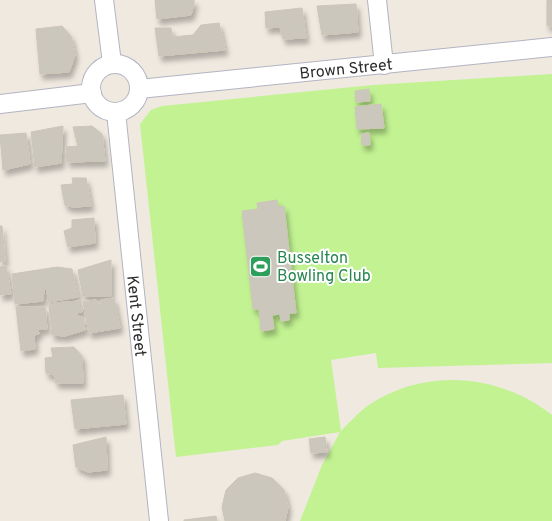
<svg xmlns="http://www.w3.org/2000/svg" width="552" height="521" font-family="Overpass,sans-serif">
<style>
.pitch{fill:#c2f292}
.building{fill:#cbc7bd;stroke:#ccc6b7;filter:url(#shadow)}
.lines{fill:none;stroke-linecap:round;stroke-linejoin:round}
.street-casing{stroke:#b2b4c2;stroke-width:20}
.street{stroke:#fff;stroke-width:18}
.labels{text-anchor:middle;stroke-width:4;stroke-linejoin:round;paint-order:stroke}
.street-label{font-size:16px;fill:#2d2d2d;stroke:#fff}
.leisure-label{font-size:16px;fill:#27864d;stroke:#fff;text-anchor:start}
</style>
<defs>
<filter id="shadow"><feDropShadow dx="3" dy="5.5" stdDeviation="2.5" flood-color="#0004"/></filter>
</defs>
<rect width="100%" height="100%" fill="#efe9df"/>
<path class="pitch" d="M552 74V363L378 368 376 353 331 360 341 431C349 423 357 414 366 407 423 367 498 373 552 415V521H300L322 465 340 432 282 441 278 445 176 457 140 124 151 110 162 106 373 85Z"/>
<g class="building">
<polygon points="155,0 194,0 194,4 191,15 157,19"/>
<rect x="547" y="0" width="5" height="26"/>
<polygon points="356,4 358,32 322,35 317,6"/>
<polygon points="302,8 306,38 283,39 280,27 266,28 265,12"/>
<polygon points="219,23 225,50 159,56 155,28 171,28 172,37 193,35 201,25"/>
<polygon points="62,26 71,36 75,55 69,72 40,74 36,29"/>
<polygon points="369,89 370,101 356,102 355,91"/>
<polygon points="381,104 384,128 357,129 355,107"/>
<polygon points="63,126 61,163 35,167 31,132"/>
<polygon points="92,126 102,134 105,161 67,162 66,147 78,146 73,127"/>
<polygon points="26,133 30,164 3,170 0,135"/>
<polygon points="369,133 370,145 362,145 361,134"/>
<polygon points="72,178 86,178 91,206 73,207 65,205 61,185 73,184"/>
<polygon points="277,200 278,207 284,206 296,313 289,313 289,320 281,321 280,314 272,315 274,329 261,331 259,309 253,309 242,211 258,209 257,203"/>
<polygon points="94,218 95,243 68,247 64,231 72,228 72,220"/>
<polygon points="0,226 2,226 5,261 0,262"/>
<polygon points="111,260 111,296 83,296 78,270"/>
<polygon points="6,266 11,294 0,295 0,267"/>
<polygon points="57,267 72,269 78,297 48,302 47,289 44,290 43,301 15,304 12,274"/>
<polygon points="114,298 120,328 89,333 83,302 96,300 98,305 101,304 101,300"/>
<polygon points="81,301 82,312 77,313 77,316 83,317 85,330 65,336 52,335 49,307 54,303"/>
<polygon points="16,307 45,307 47,329 38,329 39,334 34,335 35,349 21,351"/>
<polygon points="74,347 82,356 83,383 56,383 54,375 46,373 45,358 53,357 51,348"/>
<polygon points="123,395 126,424 75,429 71,400"/>
<polygon points="106,437 107,470 88,472 76,467 73,445"/>
<polygon points="325,437 327,452 311,453 309,439"/>
<polygon points="255,473 272,478 284,490 288,507 285,521 225,521 222,507 226,490 238,478"/>
<polygon points="216,516 217,521 184,521 184,520"/>
</g>
<g class="lines">
<defs>
<g id="street">
<polyline points="104,0 112,63"/>
<polyline points="377,0 384,65"/>
<circle cx="115" cy="88" r="24"/>
<path id="s1" d="M139 89 552 47"/>
<polyline points="0,104 92,93"/>
<path id="s2" d="M116 112 159 521"/>
</g>
</defs>
<use href="#street" class="street-casing"/>
<use href="#street" class="street"/>
</g>
<defs>
<symbol id="stadium-square" viewBox="-11 -11 22 22"><rect x="-9" y="-9" width="18" height="18" rx="4" fill="#2e9e5b" stroke="#fff"/><path d="M0-5a6.5 5 0 1 0 0 10a6.5 5 0 1 0 0-10ZM-3.5-1.8h7v3.6h-7Z" fill="#fff"/></symbol>
</defs>
<g fill-rule="evenodd">
<use href="#stadium-square" x="248" y="254" width="25" height="25"/>
</g>
<g class="labels">
<g class="street-label">
<text dy="6" stroke="none"><textPath href="#s1" startOffset="208">Brown Street</textPath></text>
<text dy="6" stroke="none"><textPath href="#s2" startOffset="205">Kent Street</textPath></text>
</g>
<g class="leisure-label">
<text x="277" y="263">Busselton<tspan x="277" dy="18">Bowling Club</tspan></text>
</g>
</g>
</svg>
